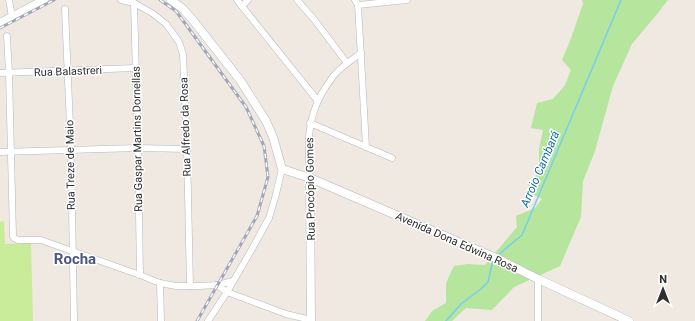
<svg xmlns="http://www.w3.org/2000/svg" width="695" height="321" font-family="Roboto,sans-serif">
<style>
.green{fill:#b6e59e}
.pitch{fill:#c9ec9a}
.lines{fill:none;stroke-linecap:round;stroke-linejoin:round}
.stream{stroke:#75cff0;stroke-width:1.5}
.minor-casing{stroke:#b4b7c1;stroke-width:7}
.tertiary-casing{stroke:#b4b7c1;stroke-width:9}
.minor{stroke:#fff;stroke-width:6}
.tertiary{stroke:#fff;stroke-width:8}
.rail-casing{stroke:#a3a6b8;stroke-width:3}
.rail{stroke:#fff;stroke-width:1.5;stroke-dasharray:4.5;stroke-linecap:butt}
.labels{text-anchor:middle;stroke-width:3;stroke-linejoin:round;paint-order:stroke}
.street-label{font-size:11px;fill:#2e2e2e;stroke:#fff}
.water-label{font-size:12px;font-style:italic;fill:#0d6fa3;stroke:#fff}
.district-label{font-size:15px;font-weight:bold;fill:#4d5680;stroke:#fff}
</style>
<rect width="100%" height="100%" fill="#efe9e1"/>
<polygon class="green" points="582,0 668,0 658,13 632,44 613,86 595,151 583,181 581,217 560,266 514,287 492,310 466,308 452,321 425,321 432,311 446,303 446,283 454,266 468,264 485,265 517,227 516,216 535,208 542,199 530,193 528,184 536,176 539,165 539,149 543,130 531,128 537,103 553,99 565,85 571,70 562,60 570,41 583,4"/>
<polygon class="pitch" points="4,221 5,244 31,243 33,321 0,321 0,222"/>
<g class="lines">
<g class="stream">
<polyline points="497,256 522,235 621,0"/>
<polyline points="446,321 461,304 482,288 488,282 493,260"/>
</g>
<defs>
<g id="minor">
<polyline points="9,0 12,17"/>
<polyline points="121,0 134,3 152,13 166,24 179,42 183,54 187,149 190,286"/>
<polyline points="237,0 318,101"/>
<polyline points="297,0 313,18 347,63"/>
<polyline points="355,0 358,5 366,147"/>
<polyline points="134,3 138,148 140,275"/>
<polyline points="358,5 407,0"/>
<polyline points="242,6 248,0"/>
<polyline points="65,9 71,150 74,321"/>
<polyline points="7,36 9,73 13,236 14,238 18,240 41,240 140,275 160,283 176,286 199,286 217,285 227,292 286,314 311,320"/>
<polyline points="0,73 135,68"/>
<polyline points="310,123 392,158"/>
<polyline points="0,152 138,148 187,149"/>
<path d="M310 178C308 145 306 122 322 93 327 85 331 78 337 72 344 65 353 59 361 53"/>
<polyline points="538,279 538,321"/>
<polyline points="160,283 161,321"/>
<polyline points="217,285 233,281"/>
<polyline points="208,321 227,292 252,249 269,218 275,198 282,169"/>
</g>
<g id="tertiary">
<polyline points="171,0 182,8 192,19 240,80 266,121 273,137 282,169 310,178 498,259 538,279 629,321"/>
<polyline points="0,23 44,0"/>
<polyline points="310,178 311,321"/>
</g>
</defs>
<use href="#minor" class="minor-casing"/>
<use href="#tertiary" class="tertiary-casing"/>
<use href="#minor" class="minor"/>
<use href="#tertiary" class="tertiary"/>
<defs>
<g id="rail">
<polyline points="160,0 176,11 246,107 264,146 268,177 257,216 197,321"/>
<polyline points="0,28 54,0"/>
</g>
</defs>
<use href="#rail" class="rail-casing"/>
<use href="#rail" class="rail"/>
</g>
<g class="labels">
<g class="street-label">
<text transform="translate(68 71) rotate(-2)" y="4">Rua Balastreri</text>
<text transform="translate(185 127) rotate(-92)" y="4">Rua Alfredo da Rosa</text>
<text transform="translate(137 139) rotate(-91)" y="4">Rua Gaspar Martins Dornellas</text>
<text transform="translate(70 165) rotate(-91)" y="4">Rua Treze de Maio</text>
<text transform="translate(310 189) rotate(-91)" y="4">Rua Procópio Gomes</text>
<text transform="translate(457 242) rotate(24)" y="4">Avenida Dona Edwina Rosa</text>
</g>
<g class="water-label">
<text transform="translate(540 169) rotate(-67)" y="4">Arroio Cambará</text>
</g>
<g class="district-label">
<text x="75" y="264">Rocha</text>
</g>
</g>
<g transform="translate(663 289)" stroke="#ffffff" stroke-width="3" paint-order="stroke">
<path d="M0-3L7 15L0 10L-7 15Z" fill="#2e2e2e"/>
<text y="-6" font-size="11" font-weight="bold" text-anchor="middle" fill="#2e2e2e">N</text>
</g>
</svg>
